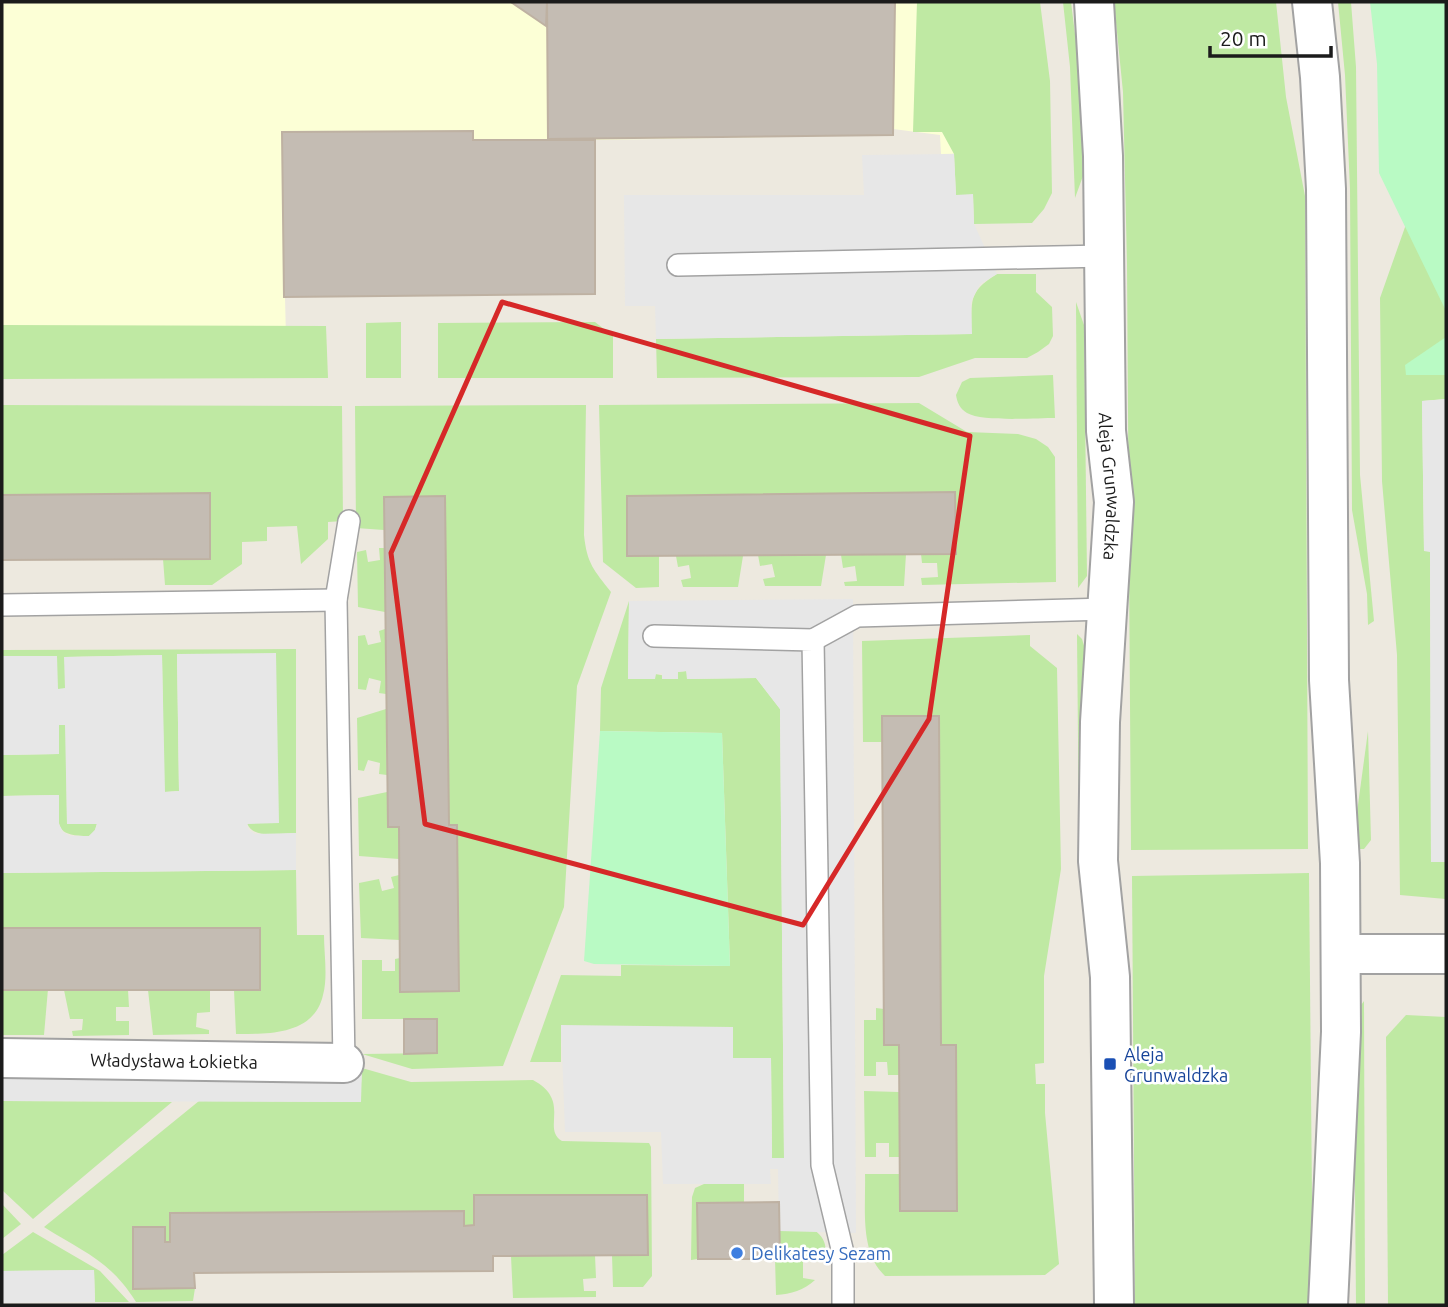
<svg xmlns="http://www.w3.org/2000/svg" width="1448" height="1307" font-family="Ubuntu,sans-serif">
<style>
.education{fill:#fcffd6}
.grass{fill:#bfe9a3}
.park{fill:#b9fac4}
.parking{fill:#e7e7e7}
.building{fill:#c4bcb3;stroke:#beb1a2;stroke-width:2}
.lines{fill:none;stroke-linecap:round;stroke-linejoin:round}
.service-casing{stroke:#a2a2a2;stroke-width:24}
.minor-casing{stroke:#a2a2a2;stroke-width:42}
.tertiary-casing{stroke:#a2a2a2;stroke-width:42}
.service{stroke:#fff;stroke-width:21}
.minor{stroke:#fff;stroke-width:38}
.tertiary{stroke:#fff;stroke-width:38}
.marked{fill:none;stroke:#d62828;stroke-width:5;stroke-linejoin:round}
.transit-dot{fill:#1a4fb4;stroke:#fff;stroke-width:2.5}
.shop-dot{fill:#3f7fe0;stroke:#fff;stroke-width:2.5}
.labels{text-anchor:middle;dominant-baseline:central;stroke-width:5;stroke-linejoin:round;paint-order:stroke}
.street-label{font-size:18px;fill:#1b1b1b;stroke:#fff}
.transit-label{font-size:18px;fill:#164399;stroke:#fff;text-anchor:start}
.shop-label{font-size:18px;fill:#366cbe;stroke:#fff;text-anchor:start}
</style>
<rect width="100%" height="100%" fill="#ede9df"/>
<path class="education" d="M 2,2 L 986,2 L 993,153 L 941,154 L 940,135 L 893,129 L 893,135 L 595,140 L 595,294 L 285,297 L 286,338 L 2,339 Z"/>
<g class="grass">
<path d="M 917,2 L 1040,2 L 1050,81 L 1052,193 L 1044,209 L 1032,223 L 974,224 L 973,195 L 956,195 L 954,154 L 942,132 L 913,132 Z"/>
<path d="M 1063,2 L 1071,2 L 1079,66 L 1083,176 L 1075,198 L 1070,67 Z"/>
<path d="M 1114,2 L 1276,2 L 1286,97 L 1305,196 L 1308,849 L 1131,850 L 1127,264 L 1123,92 Z"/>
<path d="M 1338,2 L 1351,2 L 1356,67 L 1360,475 L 1374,621 L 1368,625 L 1367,594 L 1352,510 L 1350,189 L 1345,75 Z"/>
<path d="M 1446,111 L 1446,399 L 1422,401 L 1424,551 L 1430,551 L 1431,861 L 1446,862 L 1446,899 L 1400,895 L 1397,655 L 1382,481 L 1380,298 Z"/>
<path d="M 997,274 L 1036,274 L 1036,292 L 1052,307 L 1053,336 L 1049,344 L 1038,352 L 1027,358 L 975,358 L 919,377 L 657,378 L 656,339 L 971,334 C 973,301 966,293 997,274 Z"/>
<path d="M 1076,302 L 1084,325 L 1087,576 L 1078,588 Z"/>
<path d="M 401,322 L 401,378 L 366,378 L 366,323 Z"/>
<path d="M 595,322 L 613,336 L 613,378 L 438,378 L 438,323 Z"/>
<path d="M 2,325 L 326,326 L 328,378 L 2,379 Z"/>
<path d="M 1053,375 L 1055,418 C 1035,418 982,422 967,413 C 960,409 957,402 956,395 L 962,382 L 970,378 Z"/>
<path d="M 919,403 L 967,432 L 1018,434 L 1036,439 L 1048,447 L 1055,457 L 1056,582 L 922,585 L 921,578 L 938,577 L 937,563 L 922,563 L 921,554 L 956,553 L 955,492 L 627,496 L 627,556 L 659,556 L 659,587 L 636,588 L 603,562 L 599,405 Z"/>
<path d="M 2,405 L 342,406 L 343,521 L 328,522 L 328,539 L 301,564 L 297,526 L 267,527 L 267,541 L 242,542 L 242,564 L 212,585 L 165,585 L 163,559 L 210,558 L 210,494 L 2,495 Z"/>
<path d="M 586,405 L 584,535 C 587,564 594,570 611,592 L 577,686 L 564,907 L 503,1066 L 412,1069 L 362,1054 L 437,1053 L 437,1019 L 362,1019 L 362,960 L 382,960 L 382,971 L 395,971 L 395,959 L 400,958 L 401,992 L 459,991 L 457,826 L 449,825 L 445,496 L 384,497 L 384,530 L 356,528 L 355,406 Z"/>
<path d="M 379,548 L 385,548 L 385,612 L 358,607 L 357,552 L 366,550 L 368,562 L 380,560 Z"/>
<path d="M 906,554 L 904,586 L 845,586 L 844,582 L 857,581 L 855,566 L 843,568 L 841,555 Z"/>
<path d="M 758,555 L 826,555 L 821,586 L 765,586 L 763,579 L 775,577 L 772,564 L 760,566 Z"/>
<path d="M 676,556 L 743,556 L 738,587 L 683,587 L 681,580 L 691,578 L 689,565 L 678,567 Z"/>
<path d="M 629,601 L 628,679 L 655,679 L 655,674 L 678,678 L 678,672 L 687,671 L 687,679 L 756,678 L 780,709 L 784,1158 L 772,1159 L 771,1058 L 733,1058 L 561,1025 L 561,1062 L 530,1062 L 561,975 L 621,976 L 621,965 L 730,966 L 722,733 L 600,731 L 601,688 Z"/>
<path d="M 385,629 L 386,694 L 379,693 L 381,681 L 369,678 L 366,690 L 358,689 L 358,636 L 365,635 L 368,645 L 381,642 L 379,631 Z"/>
<path d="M 1077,634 L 1082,639 L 1085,649 L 1087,848 L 1079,845 Z"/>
<path d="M 1030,635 L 1030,646 L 1057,668 L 1061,869 L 1044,976 L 1044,1063 L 1035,1064 L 1036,1084 L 1045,1084 L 1045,1113 L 1059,1264 L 1045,1275 L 885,1276 C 859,1251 866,1208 865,1174 L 899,1174 L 900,1211 L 956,1210 L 956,1045 L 941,1045 L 939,717 L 882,716 L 882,742 L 863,742 L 862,641 Z"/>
<path d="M 296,649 L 296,833 C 281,833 253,840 247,823 L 278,823 L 177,654 L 179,791 L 164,792 L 162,655 L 65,657 L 65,689 L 57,689 L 57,656 L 2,656 L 2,650 Z"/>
<path d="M 386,709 L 387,775 L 379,774 L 380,763 L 368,760 L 364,771 L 358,770 L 357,718 Z"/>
<path d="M 59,725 L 66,725 L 67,824 L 97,823 L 95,830 L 89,836 C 53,836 59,826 58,795 L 2,796 L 2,755 L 59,754 Z"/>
<path d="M 1368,731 L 1371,840 L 1364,849 L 1352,849 Z"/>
<path d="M 387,792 L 388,827 L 399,827 L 399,859 L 359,856 L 358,798 Z"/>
<path d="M 296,870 L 297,935 L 324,935 C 324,954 328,977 323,995 C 314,1035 269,1034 236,1034 L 234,990 L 260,990 L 260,928 L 2,928 L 2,873 Z"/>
<path d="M 1309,873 L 1313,1305 L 1135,1305 L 1132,876 Z"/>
<path d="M 399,875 L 400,940 L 361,938 L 359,883 L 379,879 L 382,891 L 394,888 L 391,877 Z"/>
<path d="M 48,989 L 44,1035 L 2,1035 L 2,990 Z"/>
<path d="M 64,990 L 128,990 L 129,1007 L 116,1007 L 116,1021 L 129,1021 L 129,1035 L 73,1036 L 72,1031 L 82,1030 L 83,1019 L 70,1019 Z"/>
<path d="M 148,990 L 210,990 L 210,1012 L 197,1013 L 196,1027 L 209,1030 L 209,1034 L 153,1035 Z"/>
<path d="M 1364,1001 L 1365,1305 L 1356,1305 L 1354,1071 L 1359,1008 Z"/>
<path d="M 876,1008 L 884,1009 L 884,1045 L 899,1045 L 899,1075 L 888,1075 L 887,1062 L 876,1062 L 876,1076 L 864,1076 L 864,1020 L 876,1020 Z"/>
<path d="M 1406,1015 L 1446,1017 L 1446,1305 L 1388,1305 L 1386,1037 Z"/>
<path d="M 362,1068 L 411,1082 L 533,1080 C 572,1101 541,1129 562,1141 L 649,1143 L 651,1147 L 652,1276 L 643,1287 L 613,1287 L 612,1255 L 648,1255 L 647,1195 L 474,1195 L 474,1225 L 464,1226 L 464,1211 L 171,1213 L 170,1242 L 165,1242 L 165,1227 L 133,1227 L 133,1288 L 195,1288 L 193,1301 L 136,1302 C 110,1260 83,1252 44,1227 L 199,1101 L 360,1102 Z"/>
<path d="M 864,1091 L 899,1092 L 899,1157 L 889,1157 L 889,1143 L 876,1143 L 876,1157 L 865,1157 Z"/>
<path d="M 2,1101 L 172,1102 L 33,1219 L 2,1190 Z"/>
<path d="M 704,1184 L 744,1184 L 744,1203 L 697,1203 L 698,1259 L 691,1260 L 692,1197 L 695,1188 Z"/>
<path d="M 2,1204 L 21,1224 L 2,1239 Z"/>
<path d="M 814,1230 C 826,1238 828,1249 823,1262 L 803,1261 L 803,1278 L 815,1280 C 804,1290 791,1294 776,1295 L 775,1258 L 779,1231 Z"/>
<path d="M 33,1232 L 100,1271 L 129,1302 L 95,1302 L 94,1270 L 2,1271 L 2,1255 Z"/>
<path d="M 595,1255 L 596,1278 L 583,1279 L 584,1291 L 596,1291 L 596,1297 L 513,1298 L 511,1256 Z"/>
</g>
<g class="park">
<path d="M 1370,2 L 1446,2 L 1446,311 L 1379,173 L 1377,64 Z"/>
<path d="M 1446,337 L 1446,375 L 1406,375 L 1405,365 Z"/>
<path d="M 600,731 L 722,733 L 730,966 L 594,964 L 584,961 Z"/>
</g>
<g class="parking">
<path d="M 954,154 L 956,195 L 973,194 L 974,224 L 997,274 L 980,284 L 971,302 L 972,334 L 656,339 L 655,306 L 625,306 L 624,195 L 864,195 L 862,155 Z"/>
<path d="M 1446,399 L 1446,862 L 1431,862 L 1430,552 L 1424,551 L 1422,401 Z"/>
<path d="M 853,599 L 856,1233 L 779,1231 L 778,1169 L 770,1169 L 771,1184 L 663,1184 L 661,1132 L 565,1132 L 561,1025 L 733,1027 L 733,1058 L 771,1058 L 772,1158 L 784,1158 L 780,709 L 756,678 L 687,679 L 686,671 L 678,672 L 678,679 L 662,679 L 662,673 L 656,674 L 655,679 L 628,679 L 629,601 Z"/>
<path d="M 276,653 L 279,823 L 247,824 L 249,830 L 255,834 L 296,833 L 296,870 L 2,873 L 2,796 L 59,795 L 59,824 L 63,832 L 70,836 L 89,836 L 95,830 L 97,824 L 67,824 L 65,725 L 59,725 L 59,754 L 2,755 L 2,656 L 57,656 L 58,689 L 65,688 L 64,657 L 162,655 L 165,792 L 179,791 L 177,654 Z"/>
<path d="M 362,1068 L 361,1102 L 2,1101 L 2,1072 Z"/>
<path d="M 94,1270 L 95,1302 L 2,1303 L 2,1271 Z"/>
</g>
<g class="building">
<path d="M 511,2 L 547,2 L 546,26 Z"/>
<path d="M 547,2 L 895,2 L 893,135 L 548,139 Z"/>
<path d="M 473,131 L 473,140 L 595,140 L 595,294 L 284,297 L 282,132 Z"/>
<path d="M 955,492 L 956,554 L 627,556 L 627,496 Z"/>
<path d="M 210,493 L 210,559 L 2,560 L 2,495 Z"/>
<path d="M 445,496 L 449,825 L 457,825 L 459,991 L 400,992 L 399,827 L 388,827 L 384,497 Z"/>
<path d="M 882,716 L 939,716 L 941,1045 L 956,1045 L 957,1211 L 900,1211 L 899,1045 L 884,1045 Z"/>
<rect x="2" y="928" width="258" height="62"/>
<path d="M 404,1019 L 437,1019 L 437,1053 L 404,1054 Z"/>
<path d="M 474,1195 L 647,1195 L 648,1255 L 493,1256 L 493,1271 L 194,1273 L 195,1288 L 133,1289 L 133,1227 L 165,1227 L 165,1242 L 170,1242 L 170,1213 L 464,1211 L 464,1226 L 474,1225 Z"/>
<path d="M 779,1202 L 780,1259 L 698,1259 L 697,1203 Z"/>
</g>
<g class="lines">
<defs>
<g id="service">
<path d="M 678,265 L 1105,256"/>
<path d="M 2,605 L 336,600"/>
<path d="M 654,636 L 813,640 L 822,1165 L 843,1253 L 843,1305"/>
<path d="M 813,640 L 857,616 L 1107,609"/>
<path d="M 344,1063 L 336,600 L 349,521"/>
</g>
<g id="minor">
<path d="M 1341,954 L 1446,954"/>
<path id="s1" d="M 2,1058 L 344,1063"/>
</g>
<g id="tertiary">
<path id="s2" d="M 1094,2 L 1103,156 L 1106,431 L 1114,502 L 1100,722 L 1098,861 L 1110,977 L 1114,1305"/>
<path d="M 1312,2 L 1320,77 L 1326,189 L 1329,680 L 1340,863 L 1341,1032 L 1328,1305"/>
</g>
</defs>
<use href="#service" class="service-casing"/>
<use href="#minor" class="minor-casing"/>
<use href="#tertiary" class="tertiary-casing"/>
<use href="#service" class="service"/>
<use href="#minor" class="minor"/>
<use href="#tertiary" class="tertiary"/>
</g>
<path class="marked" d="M 502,302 L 970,436 L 929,719 L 803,925 L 425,824 L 391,553 Z"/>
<rect class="transit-dot" x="1103" y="1057" width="14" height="14" rx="3.5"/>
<circle class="shop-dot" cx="737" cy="1253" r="7"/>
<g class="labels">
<g class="street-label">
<text stroke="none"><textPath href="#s2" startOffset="485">Aleja Grunwaldzka</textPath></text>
<text stroke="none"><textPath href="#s1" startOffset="172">Władysława Łokietka</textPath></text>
</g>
<g class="transit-label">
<text x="1124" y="1054">Aleja<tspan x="1124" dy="21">Grunwaldzka</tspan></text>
</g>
<g class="shop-label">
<text x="751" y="1253">Delikatesy Sezam</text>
</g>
</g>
<rect width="1448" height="1307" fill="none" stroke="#1b1b1b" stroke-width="7"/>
<path d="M1210 46v10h121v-10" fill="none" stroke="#1b1b1b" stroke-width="3.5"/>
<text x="1220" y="46" font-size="21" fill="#1b1b1b" stroke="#ffffff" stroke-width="5" paint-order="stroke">20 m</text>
</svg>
